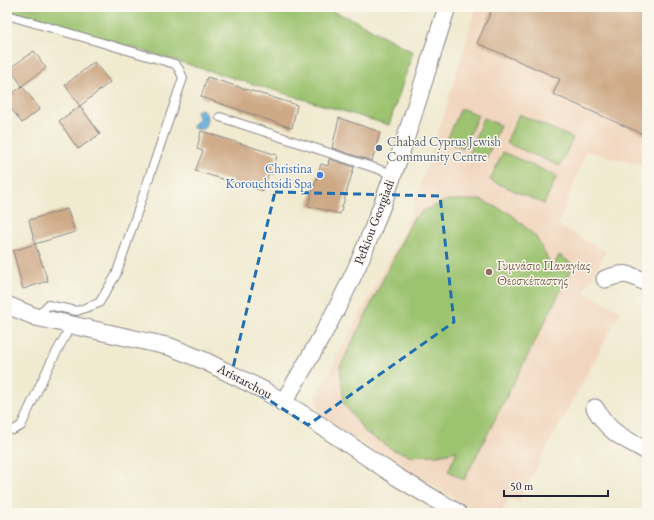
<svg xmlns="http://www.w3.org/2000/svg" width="654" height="520" font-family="'EB Garamond',serif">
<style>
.built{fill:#f1d5bd}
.green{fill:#9cc36f;stroke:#5f7255}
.water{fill:#66acdc;stroke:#44678c}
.building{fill:#cea986}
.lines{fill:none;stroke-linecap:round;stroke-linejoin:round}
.service-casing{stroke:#898686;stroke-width:10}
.minor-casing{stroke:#898686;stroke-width:19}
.service{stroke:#fff;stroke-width:8}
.minor{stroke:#fff;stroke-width:17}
.marked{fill:none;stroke:#1f6fb2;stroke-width:3;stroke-dasharray:8 5;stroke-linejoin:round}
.service-dot{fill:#5c6f8a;stroke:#fbf7ec;stroke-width:1.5}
.shop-dot{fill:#3f7fe0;stroke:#fbf7ec;stroke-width:1.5}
.education-dot{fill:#8d6e63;stroke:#fbf7ec;stroke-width:1.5}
.labels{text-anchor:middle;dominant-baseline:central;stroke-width:3;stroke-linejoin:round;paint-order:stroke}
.service-label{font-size:13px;fill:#4e5e75;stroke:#fbf7ec;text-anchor:start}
.shop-label{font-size:13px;fill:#366cbe;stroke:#fbf7ec;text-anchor:end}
.street-label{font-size:13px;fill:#22223b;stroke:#fbf7ec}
.education-label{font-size:13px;fill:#785e54;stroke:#fbf7ec;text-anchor:start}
</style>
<rect width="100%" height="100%" fill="#fbf7ec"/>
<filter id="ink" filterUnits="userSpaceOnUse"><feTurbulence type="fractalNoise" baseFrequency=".025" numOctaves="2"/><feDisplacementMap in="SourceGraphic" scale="8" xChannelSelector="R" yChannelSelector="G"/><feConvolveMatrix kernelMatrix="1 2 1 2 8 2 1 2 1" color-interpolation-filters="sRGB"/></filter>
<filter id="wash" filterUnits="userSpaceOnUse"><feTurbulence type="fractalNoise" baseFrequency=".012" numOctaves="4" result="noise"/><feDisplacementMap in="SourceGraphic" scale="16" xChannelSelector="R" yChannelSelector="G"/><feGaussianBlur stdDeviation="0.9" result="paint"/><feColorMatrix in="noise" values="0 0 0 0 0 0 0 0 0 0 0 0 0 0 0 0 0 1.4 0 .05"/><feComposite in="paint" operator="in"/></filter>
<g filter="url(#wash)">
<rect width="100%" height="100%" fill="#f0ead0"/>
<path class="built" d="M 476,7 L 647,7 L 647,166 L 586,151 L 558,225 L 606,252 L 584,292 L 621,311 L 518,502 L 509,498 L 501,513 L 479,513 L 327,423 L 320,413 L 316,397 L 405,230 L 443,118 Z"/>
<g class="green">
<path d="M 7,7 L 323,7 L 356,21 L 413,52 L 389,125 L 7,10 Z"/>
<path d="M 461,108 L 478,115 L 463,149 L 446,142 Z"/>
<path d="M 519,114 L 573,138 L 560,166 L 506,143 Z"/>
<path d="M 483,118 L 500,125 L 486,160 L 469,153 Z"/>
<path d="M 503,152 L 557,176 L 544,204 L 490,180 Z"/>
<path d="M 448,200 L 481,200 L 511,214 L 536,237 L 550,263 L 550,273 L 559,255 L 574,265 L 464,480 L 448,471 L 457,451 L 438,455 L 412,456 L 393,450 L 365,432 L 344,404 L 340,367 L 413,219 L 423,211 Z"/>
</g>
<path class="water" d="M 202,109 C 209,115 207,121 204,129 L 197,129 L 192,127 C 197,120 200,121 196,111 Z"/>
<g id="blocks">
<g class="building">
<path d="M 493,7 L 647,7 L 647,136 L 553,94 L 560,79 L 477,43 Z"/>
<path d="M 34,51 L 46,68 L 22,86 L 10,68 Z"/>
<path d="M 94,62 L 110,82 L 80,106 L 65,85 Z"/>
<path d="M 207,77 L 297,105 L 292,128 L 201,97 Z"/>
<path d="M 22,86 L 40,109 L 22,123 L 7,103 L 7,98 Z"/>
<path d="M 80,106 L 100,134 L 78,149 L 59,121 Z"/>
<path d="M 339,118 L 380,132 L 372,161 L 332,148 Z"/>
<path d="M 201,131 L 277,155 L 273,174 L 268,174 L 264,191 L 195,171 L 203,151 L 197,149 Z"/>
<path d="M 329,159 L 354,167 L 340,214 L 308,206 L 321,164 L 328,166 Z"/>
<path d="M 67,209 L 75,232 L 35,244 L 29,220 Z"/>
<path d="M 35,244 L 48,281 L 23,289 L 13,251 Z"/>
</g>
</g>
</g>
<g filter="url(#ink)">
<use href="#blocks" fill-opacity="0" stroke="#898686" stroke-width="1"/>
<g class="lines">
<defs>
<g id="service">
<path d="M 7,15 L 175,64 L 179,69 L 183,78 L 116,275 L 99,303 L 77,311 L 48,305 L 36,317"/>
<path d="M 220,117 L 393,174"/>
<path d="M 13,430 L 21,426 L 48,368 L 71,325"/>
</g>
<g id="minor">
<path d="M 605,279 C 625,272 628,273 647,283"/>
<path d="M 7,305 L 36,317 L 171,347 L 205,361 L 265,391 L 320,425 L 397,477 L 458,513"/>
<path d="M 283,403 C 313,352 343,302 365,248 C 398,170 421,88 447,7"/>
<path d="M 595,408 C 610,434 622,437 647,451"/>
</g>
</defs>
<use href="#service" class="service-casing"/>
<use href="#minor" class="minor-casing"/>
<use href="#service" class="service"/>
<use href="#minor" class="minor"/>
</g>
</g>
<path class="marked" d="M 275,192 L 440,196 L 454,322 L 308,425 L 231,376 Z"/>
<circle class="service-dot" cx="379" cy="148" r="4"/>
<circle class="shop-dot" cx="320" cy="175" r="4"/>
<circle class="education-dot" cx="489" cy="272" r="4"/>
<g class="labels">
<g class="service-label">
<text x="387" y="141">Chabad Cyprus Jewish<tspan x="387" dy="15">Community Centre</tspan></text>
</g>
<g class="shop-label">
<text x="312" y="168">Christina<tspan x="312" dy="15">Korouchtsidi Spa</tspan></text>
</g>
<g class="street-label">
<text transform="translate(374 222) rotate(-69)">Pefkiou Georgiadi</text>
<text transform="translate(245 381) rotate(28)">Aristarchou</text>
</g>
<g class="education-label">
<text x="497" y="265">Γυμνάσιο Παναγίας<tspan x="497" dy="15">Θεοσκέπαστης</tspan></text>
</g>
</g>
<rect width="654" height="520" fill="none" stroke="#fbf7ec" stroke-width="24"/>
<path d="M504 490v6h104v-6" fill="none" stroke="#22223b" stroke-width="2"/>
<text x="510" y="490" font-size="12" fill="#22223b" stroke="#fbf7ec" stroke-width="3" paint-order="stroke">50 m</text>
</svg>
